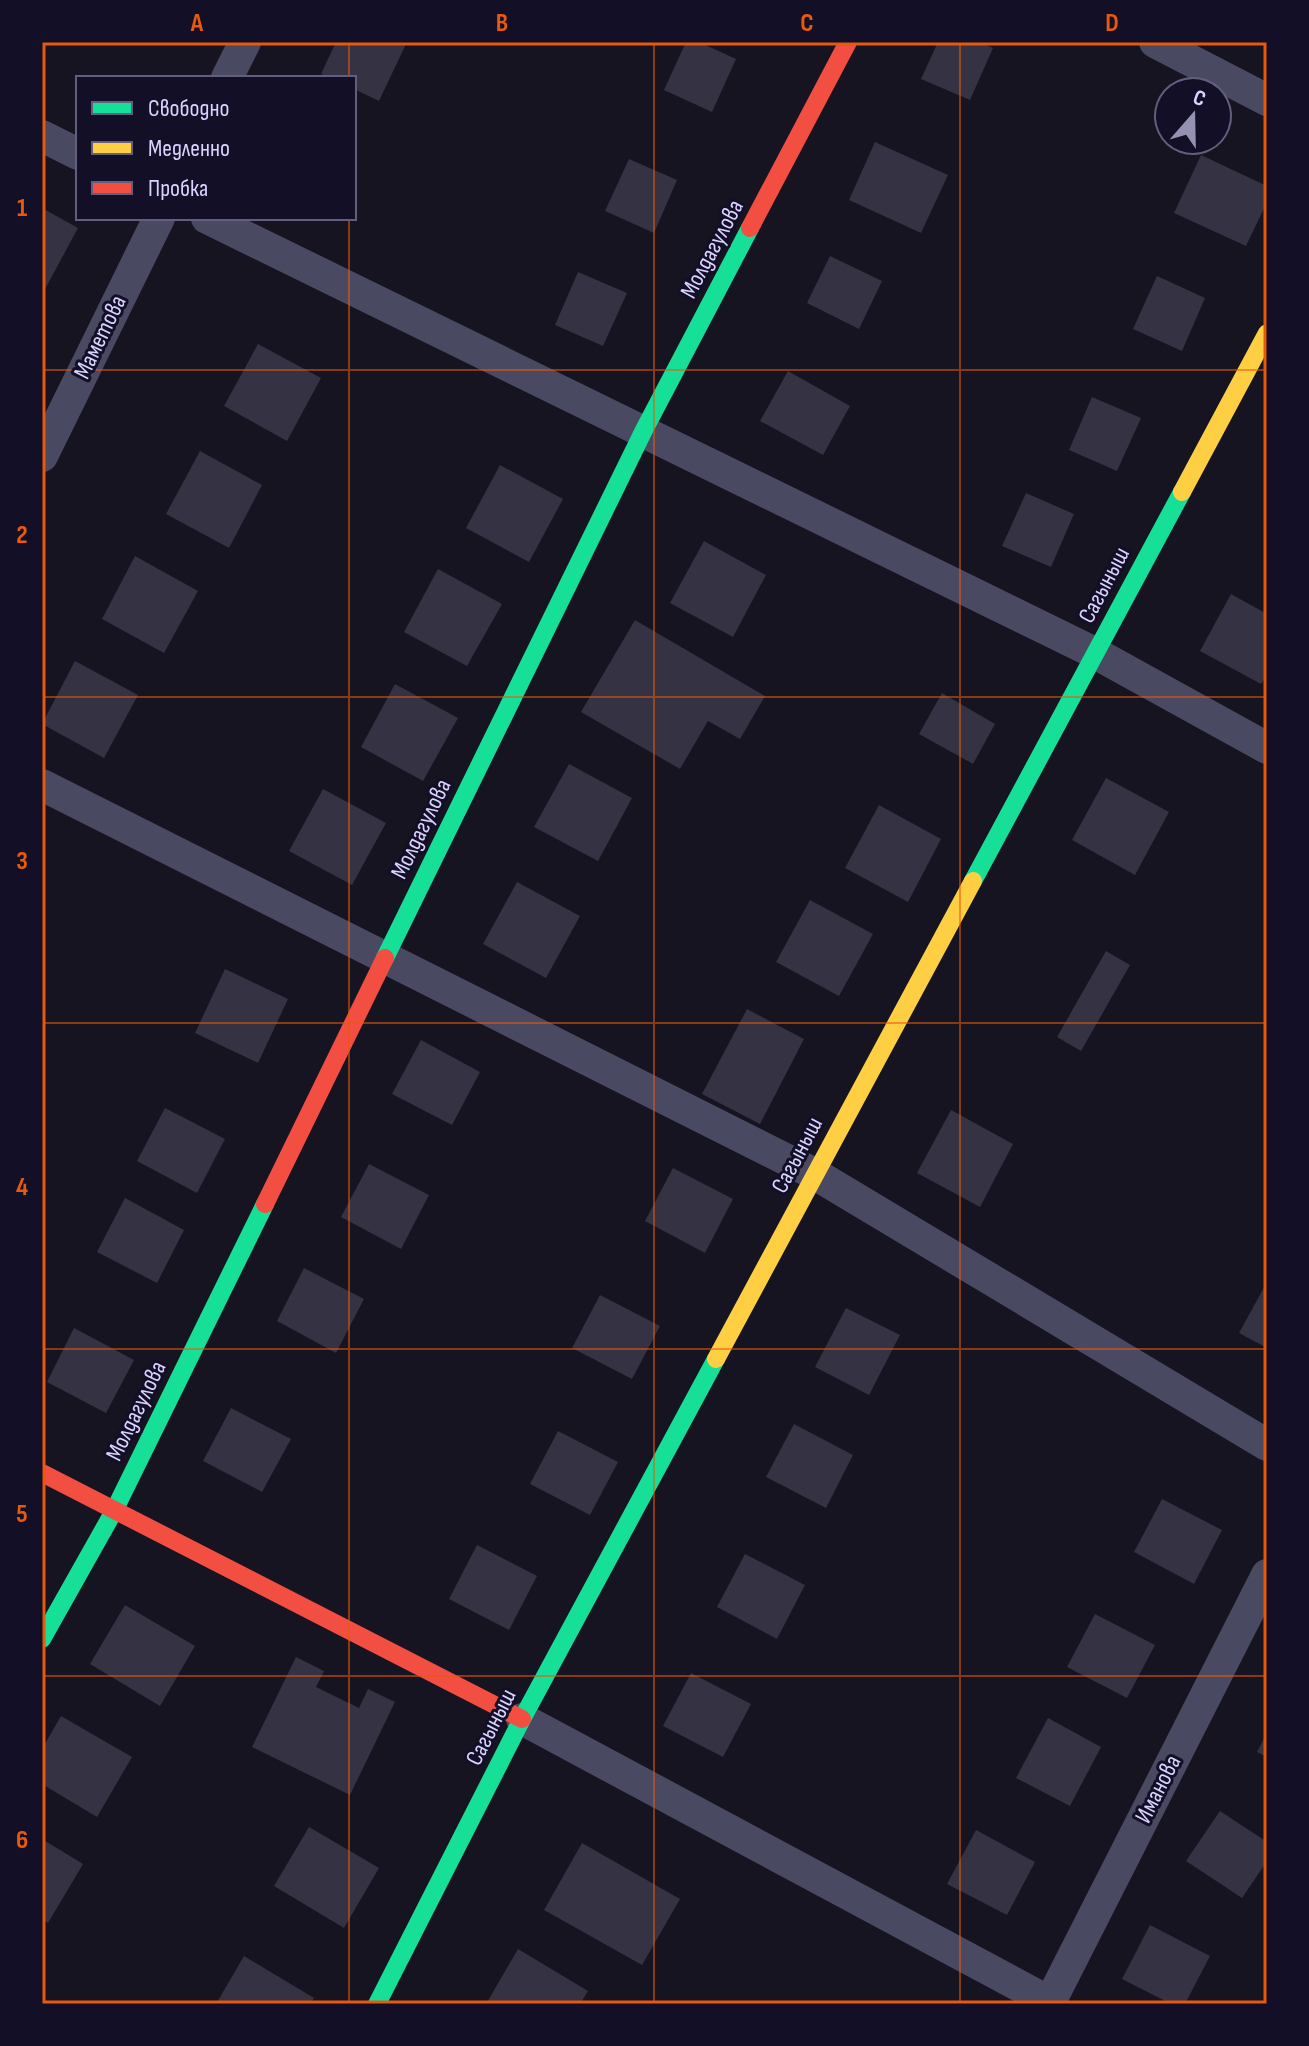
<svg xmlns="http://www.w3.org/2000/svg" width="1309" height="2046" font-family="'Sofia Sans Condensed',sans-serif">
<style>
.building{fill:#343243}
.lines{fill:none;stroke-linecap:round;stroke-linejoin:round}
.street{stroke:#4a4962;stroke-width:32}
.fast{stroke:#16e098;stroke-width:18}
.slow{stroke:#ffcf43;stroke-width:18}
.jam{stroke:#f24e42;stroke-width:18}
.grid{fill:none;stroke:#e8590c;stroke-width:2;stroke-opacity:0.55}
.labels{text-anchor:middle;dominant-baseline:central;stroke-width:6;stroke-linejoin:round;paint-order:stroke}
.street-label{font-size:24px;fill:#d9d4ff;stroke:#130f26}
.neatline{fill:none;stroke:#e8590c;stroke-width:3}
.grid-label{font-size:26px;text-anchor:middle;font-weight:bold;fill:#e8590c}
</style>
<rect width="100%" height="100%" fill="#161421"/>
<g class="building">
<path d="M 336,42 L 407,42 L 379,101 L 354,89 L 354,78 L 330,78 L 321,74 Z"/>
<path d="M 686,42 L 699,42 L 736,59 L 712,112 L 664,90 Z"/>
<path d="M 938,42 L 981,42 L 993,48 L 970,100 L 921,79 Z"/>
<path d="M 875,142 L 948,175 L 921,233 L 849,200 Z"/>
<path d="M 1201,155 L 1267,186 L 1267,202 L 1246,246 L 1174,213 Z"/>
<path d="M 629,159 L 677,180 L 654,233 L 605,211 Z"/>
<path d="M 42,208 L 78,228 L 44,291 L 42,289 Z"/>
<path d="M 830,256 L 882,281 L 859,329 L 807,303 Z"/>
<path d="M 578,272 L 627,293 L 603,346 L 555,325 Z"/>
<path d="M 1157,276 L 1205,298 L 1182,351 L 1133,329 Z"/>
<path d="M 258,344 L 321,378 L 287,441 L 224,406 Z"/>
<path d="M 788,371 L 850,406 L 823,455 L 760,421 Z"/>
<path d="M 1092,397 L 1141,418 L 1117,471 L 1069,450 Z"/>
<path d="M 200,451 L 262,485 L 229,548 L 166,514 Z"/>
<path d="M 500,465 L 563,499 L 529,562 L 466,528 Z"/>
<path d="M 1026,493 L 1074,514 L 1051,567 L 1002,546 Z"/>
<path d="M 704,541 L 766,575 L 733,637 L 670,603 Z"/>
<path d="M 135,556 L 198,591 L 164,653 L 102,619 Z"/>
<path d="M 438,569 L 502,604 L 467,666 L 404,632 Z"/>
<path d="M 1231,594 L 1267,614 L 1267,674 L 1261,684 L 1200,651 Z"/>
<path d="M 635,620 L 765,696 L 740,739 L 708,721 L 680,769 L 581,712 Z"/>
<path d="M 75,661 L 138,695 L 104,758 L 42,724 Z"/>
<path d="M 395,684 L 458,718 L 423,781 L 361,747 Z"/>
<path d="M 942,693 L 995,724 L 973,764 L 919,734 Z"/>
<path d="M 569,764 L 632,798 L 598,861 L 534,827 Z"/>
<path d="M 1106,778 L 1169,812 L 1135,875 L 1072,840 Z"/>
<path d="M 323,789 L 386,823 L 352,885 L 289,851 Z"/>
<path d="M 879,805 L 941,839 L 908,902 L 845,868 Z"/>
<path d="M 517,882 L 580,916 L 546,978 L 483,944 Z"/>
<path d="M 810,900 L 873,934 L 839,996 L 776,962 Z"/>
<path d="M 1106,951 L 1130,965 L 1081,1051 L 1057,1037 Z"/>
<path d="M 225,969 L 288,999 L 258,1063 L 195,1033 Z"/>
<path d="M 747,1009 L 804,1039 L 760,1124 L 702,1094 Z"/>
<path d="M 421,1040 L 480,1072 L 452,1125 L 392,1094 Z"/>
<path d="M 165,1108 L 225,1139 L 197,1193 L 137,1161 Z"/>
<path d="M 951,1110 L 1013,1144 L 980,1207 L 917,1173 Z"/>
<path d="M 369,1164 L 429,1195 L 401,1249 L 341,1217 Z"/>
<path d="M 673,1168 L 733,1199 L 705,1253 L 645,1221 Z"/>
<path d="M 125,1198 L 184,1230 L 157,1283 L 97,1252 Z"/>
<path d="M 304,1268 L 364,1299 L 336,1353 L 277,1321 Z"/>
<path d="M 1267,1282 L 1267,1348 L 1239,1333 Z"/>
<path d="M 600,1295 L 660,1326 L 632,1379 L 572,1348 Z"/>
<path d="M 846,1308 L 900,1335 L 869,1395 L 815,1367 Z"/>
<path d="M 74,1328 L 134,1360 L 106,1413 L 47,1382 Z"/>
<path d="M 231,1408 L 291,1439 L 262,1492 L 203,1461 Z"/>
<path d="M 794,1424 L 853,1455 L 826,1508 L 766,1477 Z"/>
<path d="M 558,1431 L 618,1462 L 590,1515 L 530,1484 Z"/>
<path d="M 1162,1499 L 1222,1530 L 1194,1584 L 1134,1552 Z"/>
<path d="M 477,1545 L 537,1576 L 509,1630 L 449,1599 Z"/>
<path d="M 745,1554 L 805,1585 L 777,1639 L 717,1607 Z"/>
<path d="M 125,1605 L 195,1646 L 160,1706 L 90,1664 Z"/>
<path d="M 1095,1614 L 1155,1645 L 1127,1698 L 1067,1667 Z"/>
<path d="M 296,1657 L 324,1671 L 316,1687 L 359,1708 L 368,1689 L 395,1702 L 350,1795 L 252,1747 Z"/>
<path d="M 691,1673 L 751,1704 L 723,1757 L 663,1726 Z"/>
<path d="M 61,1716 L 132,1757 L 97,1817 L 42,1784 L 42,1749 Z"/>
<path d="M 1048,1718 L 1101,1747 L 1070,1806 L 1016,1778 Z"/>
<path d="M 1267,1733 L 1267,1757 L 1257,1752 Z"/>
<path d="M 1220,1811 L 1267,1842 L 1267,1861 L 1242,1898 L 1186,1861 Z"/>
<path d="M 309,1827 L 379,1868 L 344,1928 L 274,1886 Z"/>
<path d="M 976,1830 L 1035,1862 L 1007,1915 L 947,1884 Z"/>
<path d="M 42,1839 L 83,1864 L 48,1923 L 42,1919 Z"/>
<path d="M 582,1843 L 680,1899 L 642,1965 L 544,1910 Z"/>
<path d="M 1150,1925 L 1210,1956 L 1185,2004 L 1171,2004 L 1122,1979 Z"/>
<path d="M 518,1949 L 588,1991 L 580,2004 L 486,2004 Z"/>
<path d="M 244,1956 L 314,1998 L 310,2004 L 216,2004 Z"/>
</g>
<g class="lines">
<g class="street">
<path d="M 1155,42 L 1267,100"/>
<path d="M 227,78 L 245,42"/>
<path d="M 42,136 L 78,154"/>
<path d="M 207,218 L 1095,653 L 1267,748"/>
<path d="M 42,456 L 159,218"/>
<path d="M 42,785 L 815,1174 L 1267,1445"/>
<path d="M 522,1719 L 1053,2004"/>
<path d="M 1049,2004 L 1267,1575"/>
</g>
<g class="fast">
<path d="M 973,881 L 1182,492"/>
<path d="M 385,958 L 644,430 L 750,228"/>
<path d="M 42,1639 L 114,1511 L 265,1204"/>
<path d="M 377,2004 L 522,1719 L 716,1359"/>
</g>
<g class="slow">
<path d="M 1182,492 L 1267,333"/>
<path d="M 716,1359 L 973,881"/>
</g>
<g class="jam">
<path d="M 750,228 L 848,42"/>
<path d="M 265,1204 L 385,958"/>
<path d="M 42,1473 L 522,1719"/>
</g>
</g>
<path class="grid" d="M 349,42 L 349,78M 654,42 L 654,2004M 960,42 L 960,2004M 349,218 L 349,2004M 42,370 L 1267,370M 42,697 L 1267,697M 42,1023 L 1267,1023M 42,1349 L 1267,1349M 42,1676 L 1267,1676"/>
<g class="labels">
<g class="street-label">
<text transform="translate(712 249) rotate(-62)">Молдагулова</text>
<text transform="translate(100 337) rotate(-64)">Маметова</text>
<text transform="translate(1104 585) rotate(-62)">Сагыныш</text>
<text transform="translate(421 829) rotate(-64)">Молдагулова</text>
<text transform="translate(797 1155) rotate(-62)">Сагыныш</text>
<text transform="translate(136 1411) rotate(-64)">Молдагулова</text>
<text transform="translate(491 1727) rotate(-63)">Сагыныш</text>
<text transform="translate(1158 1789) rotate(-63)">Иманова</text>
</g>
</g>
<rect width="1309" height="2046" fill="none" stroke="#130f26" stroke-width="88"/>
<rect x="76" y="76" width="280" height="144" fill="#130f26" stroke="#625e7d" stroke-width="2"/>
<rect x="92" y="102" width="40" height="12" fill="#16e098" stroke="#625e7d" stroke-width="2"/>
<text x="148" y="116" font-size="24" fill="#d9d4ff">Свободно</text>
<rect x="92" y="142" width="40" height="12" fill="#ffcf43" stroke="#625e7d" stroke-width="2"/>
<text x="148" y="156" font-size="24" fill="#d9d4ff">Медленно</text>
<rect x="92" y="182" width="40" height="12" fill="#f24e42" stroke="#625e7d" stroke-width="2"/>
<text x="148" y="196" font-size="24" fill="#d9d4ff">Пробка</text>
<g transform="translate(1193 116) rotate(20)"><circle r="38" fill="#130f26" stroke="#625e7d" stroke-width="2"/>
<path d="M0-6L14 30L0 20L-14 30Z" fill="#9591b1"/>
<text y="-12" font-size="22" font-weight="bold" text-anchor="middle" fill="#d9d4ff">С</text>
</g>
<rect x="44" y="44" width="1221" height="1958" class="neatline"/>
<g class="grid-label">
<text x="197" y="31">A</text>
<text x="502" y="31">B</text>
<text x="807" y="31">C</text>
<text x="1112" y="31">D</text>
<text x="22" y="216">1</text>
<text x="22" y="543">2</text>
<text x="22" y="869">3</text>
<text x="22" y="1195">4</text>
<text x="22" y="1522">5</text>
<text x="22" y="1848">6</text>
</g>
</svg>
